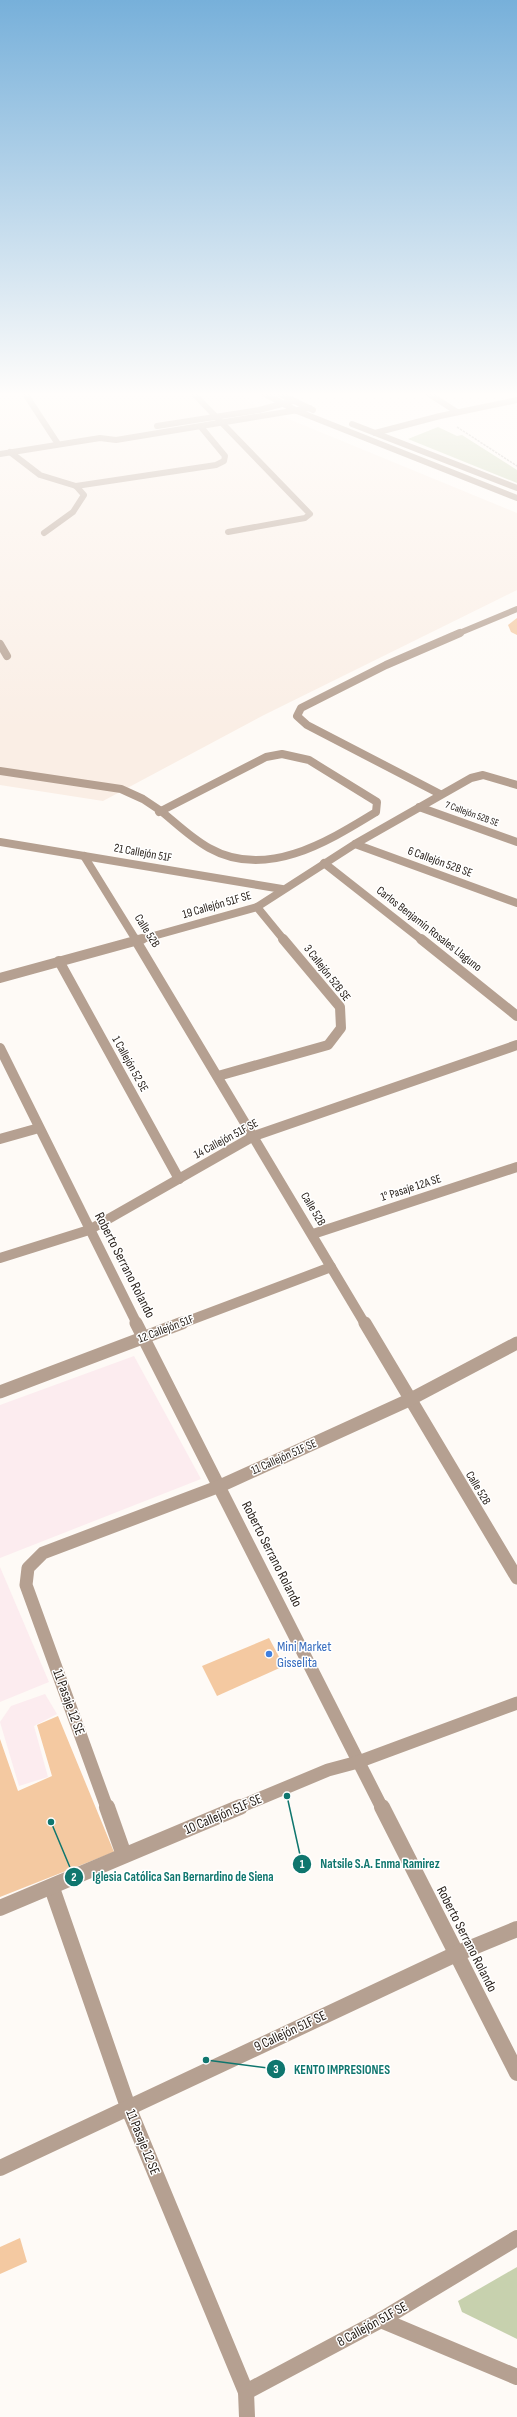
<svg xmlns="http://www.w3.org/2000/svg" width="517" height="2417" font-family="'Sofia Sans Condensed',sans-serif">
<style>
.built{fill:#faeee5}
.education{fill:#fcecef}
.green{fill:#c7d1ae}
.building{fill:#f4c9a1}
.lines{fill:none;stroke-linecap:round;stroke-linejoin:round}
.path{stroke:#bcb6b2;stroke-width:1.5;stroke-dasharray:2.5 1;stroke-linecap:butt}
.service-far1{stroke:#b5a091;stroke-width:6}
.service{stroke:#b5a091;stroke-width:8}
.minor-far4{stroke:#b5a091;stroke-width:6}
.minor-far3{stroke:#b5a091;stroke-width:8}
.minor-far2{stroke:#b5a091;stroke-width:10}
.minor-far1{stroke:#b5a091;stroke-width:13}
.minor{stroke:#b5a091;stroke-width:16}
.tertiary{stroke:#b5a091;stroke-width:6}
.shop-dot{fill:#3f7fe0;stroke:#fff;stroke-width:1.5}
.labels{text-anchor:middle;dominant-baseline:central;stroke-width:3;stroke-linejoin:round;paint-order:stroke}
.far-street-label{font-size:10px;fill:#231b15;stroke:#fff}
.street-label{font-size:12px;fill:#231b15;stroke:#fff}
.near-street-label{font-size:14px;fill:#231b15;stroke:#fff}
.near-shop-label{font-size:14px;fill:#366cbe;stroke:#fff;text-anchor:start}
.leader{fill:none;stroke:#0f766e;stroke-width:1.5}
.callout-dot{fill:#0f766e;stroke:#fff;stroke-width:1.5}
.mark-label{font-size:12px;text-anchor:middle;font-weight:bold;fill:#fff}
.callout-label{font-size:13px;text-anchor:middle;font-weight:bold;fill:#0f766e;stroke:#fff;stroke-width:3;stroke-linejoin:round;paint-order:stroke}
</style>
<rect width="100%" height="100%" fill="#fefaf6"/>
<path class="built" d="M 0,392 L 239,392 L 250,403 L 517,513 L 517,590 L 264,715 L 103,801 L 0,785 Z"/>
<g class="education">
<path d="M 134,1356 L 201,1479 L 0,1558 L 0,1405 Z"/>
<path d="M 0,1567 L 49,1682 L 0,1702 Z"/>
<path d="M 45,1694 L 57,1714 L 34,1726 L 48,1777 L 19,1786 L 0,1722 L 11,1706 Z"/>
</g>
<g class="green">
<path d="M 438,427 L 457,436 L 462,435 L 517,470 L 517,483 L 408,439 Z"/>
<path d="M 517,2267 L 517,2339 L 462,2312 L 458,2301 Z"/>
</g>
<g class="building">
<path d="M 517,618 L 517,635 L 511,632 L 508,625 Z"/>
<path d="M 269,1638 L 284,1666 L 217,1696 L 202,1666 Z"/>
<path d="M 58,1716 L 114,1852 L 0,1897 L 0,1739 L 18,1791 L 52,1776 L 37,1725 Z"/>
<path d="M 20,2238 L 27,2262 L 0,2274 L 0,2247 Z"/>
</g>
<g class="lines">
<path class="path" d="M 457,427 L 517,466"/>
<g class="service-far1">
<path d="M 24,392 L 58,444"/>
<path d="M 192,392 L 310,514 L 305,518 L 228,532"/>
<path d="M 157,426 L 259,410 L 293,401"/>
<path d="M 10,452 L 40,475 L 76,486 L 84,495 L 73,512 L 44,533"/>
<path d="M 0,454 L 100,438 L 116,440 L 310,408"/>
<path d="M 76,486 L 216,465 L 224,461 L 225,456 L 201,427"/>
<path d="M 457,634 L 517,609"/>
</g>
<g class="service">
<path d="M 0,644 L 7,656"/>
<path d="M 282,754 L 309,760 L 377,802 L 376,812 C 327,842 266,880 209,848 C 191,838 177,824 161,811 L 266,757 Z"/>
<path d="M 0,771 L 121,789 L 143,799 L 161,811"/>
<path d="M 440,794 L 307,725 L 297,716 L 301,708 L 386,665 L 460,633"/>
<path d="M 159,812 L 161,811"/>
</g>
<g class="minor-far4">
<path d="M 426,392 L 457,412"/>
<path d="M 375,433 L 440,416 L 517,400"/>
</g>
<g class="minor-far3">
<path d="M 419,807 L 517,842"/>
<path d="M 0,842 L 282,889"/>
<path d="M 355,844 L 517,903"/>
<path d="M 84,856 L 136,940"/>
<path d="M 324,863 L 422,940"/>
<path d="M 257,907 L 284,940"/>
<path d="M 139,940 L 257,907 L 355,844 L 471,778 L 483,775 L 517,785"/>
</g>
<g class="minor-far2">
<path d="M 135,939 L 365,1324"/>
<path d="M 421,939 L 517,1016"/>
<path d="M 59,961 L 179,1179"/>
<path d="M 0,978 L 142,939"/>
<path d="M 0,1048 L 137,1324"/>
<path d="M 218,1076 L 328,1045 L 341,1028 L 340,1007 L 283,939"/>
<path d="M 0,1139 L 39,1128"/>
<path d="M 313,1234 L 517,1167"/>
<path d="M 0,1258 L 89,1230 L 254,1136 L 517,1045"/>
<path d="M 180,1324 L 331,1267"/>
</g>
<g class="minor-far1">
<path d="M 136,1323 L 382,1808"/>
<path d="M 365,1323 L 517,1578"/>
<path d="M 0,1392 L 182,1323"/>
<path d="M 107,1808 L 26,1585 L 28,1568 L 43,1553 L 220,1486 L 409,1400 L 517,1343"/>
<path d="M 237,1808 L 328,1770 L 358,1762 L 517,1703"/>
</g>
<g class="minor">
<path d="M 107,1807 L 124,1855"/>
<path d="M 382,1807 L 517,2073"/>
<path d="M 52,1888 L 128,2107 L 246,2392"/>
<path d="M 0,1908 L 240,1807"/>
<path d="M 0,2168 L 456,1954 L 517,1929"/>
<path d="M 381,2320 L 517,2377"/>
<path d="M 247,2417 L 246,2392 L 381,2320 L 517,2238"/>
</g>
<g class="tertiary">
<path d="M 261,392 L 297,411 L 517,498"/>
<path d="M 276,392 L 313,410"/>
<path d="M 352,424 L 517,488"/>
</g>
</g>
<linearGradient id="sky" x2="0" y2="1"><stop stop-color="#77b0da"/><stop offset="0.54" stop-color="#fffdfb"/><stop offset="1" stop-color="#fffdfb" stop-opacity="0"/></linearGradient>
<rect width="517" height="730" fill="url(#sky)"/>
<circle class="shop-dot" cx="269" cy="1654" r="4"/>
<g class="labels">
<g class="far-street-label">
<text transform="translate(472 814) rotate(20)">7 Callejón 52B SE</text>
</g>
<g class="street-label">
<text transform="translate(143 853) rotate(10)">21 Callejón 51F</text>
<text transform="translate(440 862) rotate(20)">6 Callejón 52B SE</text>
<text transform="translate(217 905) rotate(-16)">19 Callejón 51F SE</text>
<text transform="translate(429 929) rotate(38)">Carlos Benjamín Rosales Llaguno</text>
<text transform="translate(147 931) rotate(58)">Calle 52B</text>
<text transform="translate(327 973) rotate(52)">3 Callejón 52B SE</text>
<text transform="translate(130 1064) rotate(61)">1 Callejón 52 SE</text>
<text transform="translate(226 1139) rotate(-28)">14 Callejón 51F SE</text>
<text transform="translate(411 1188) rotate(-18)">1° Pasaje 12A SE</text>
<text transform="translate(313 1209) rotate(59)">Calle 52B</text>
<text transform="translate(166 1329) rotate(-21)">12 Callejón 51F</text>
<text transform="translate(284 1457) rotate(-24)">11 Callejón 51F SE</text>
<text transform="translate(478 1488) rotate(59)">Calle 52B</text>
</g>
<g class="near-street-label">
<text transform="translate(125 1265) rotate(63)">Roberto Serrano Rolando</text>
<text transform="translate(272 1554) rotate(63)">Roberto Serrano Rolando</text>
<text transform="translate(69 1702) rotate(70)">11 Pasaje 12 SE</text>
<text transform="translate(223 1814) rotate(-23)">10 Callejón 51F SE</text>
<text transform="translate(467 1939) rotate(63)">Roberto Serrano Rolando</text>
<text transform="translate(290 2031) rotate(-25)">9 Callejón 51F SE</text>
<text transform="translate(143 2142) rotate(68)">11 Pasaje 12 SE</text>
<text transform="translate(372 2324) rotate(-29)">8 Callejón 51F SE</text>
</g>
<g class="near-shop-label">
<text x="277" y="1646">Mini Market<tspan x="277" dy="16">Gisselita</tspan></text>
</g>
</g>
<path class="leader" d="M287 1796L302 1864M51 1822L74 1877M206 2060L276 2069"/>
<g class="callout-dot">
<circle cx="287" cy="1796" r="4"/>
<circle cx="51" cy="1822" r="4"/>
<circle cx="206" cy="2060" r="4"/>
<circle cx="302" cy="1864" r="10"/>
<circle cx="74" cy="1877" r="10"/>
<circle cx="276" cy="2069" r="10"/>
</g>
<g class="mark-label">
<text x="302" y="1868">1</text>
<text x="74" y="1881">2</text>
<text x="276" y="2073">3</text>
</g>
<g class="callout-label">
<text x="380" y="1868">Natsile S.A. Enma Ramirez</text>
<text x="183" y="1881">Iglesia Católica San Bernardino de Siena</text>
<text x="342" y="2074">KENTO IMPRESIONES</text>
</g>
</svg>
